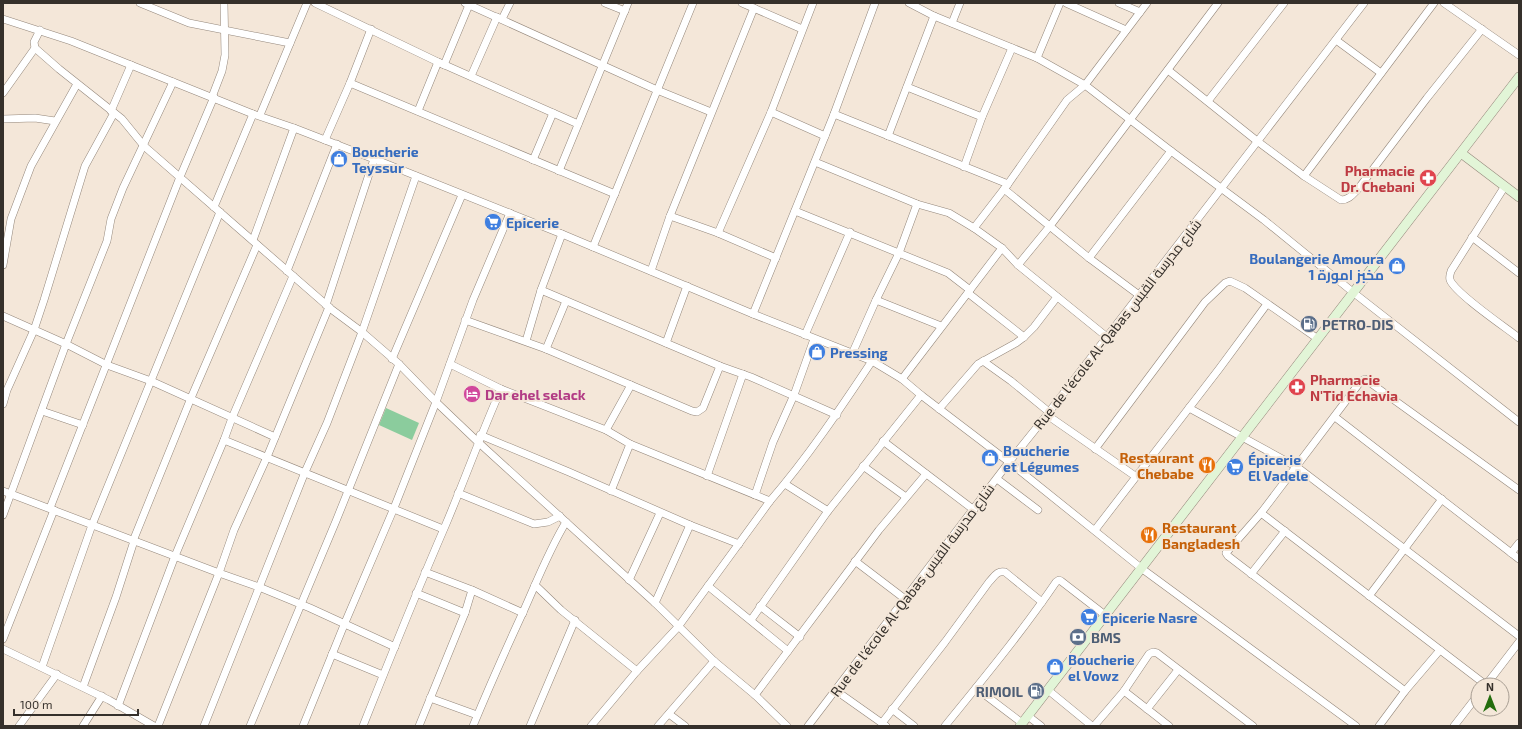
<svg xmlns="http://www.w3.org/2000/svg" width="1522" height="729" font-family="'Exo 2',Cairo,sans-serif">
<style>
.green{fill:#8bcc9d}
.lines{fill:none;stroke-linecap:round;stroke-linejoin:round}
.street-casing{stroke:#94877b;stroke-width:8}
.secondary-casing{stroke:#94877b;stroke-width:10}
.street{stroke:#fff;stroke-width:7}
.secondary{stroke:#e2f5d7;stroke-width:9}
.labels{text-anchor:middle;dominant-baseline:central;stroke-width:4;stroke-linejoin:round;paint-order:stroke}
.shop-label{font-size:14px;font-weight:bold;fill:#366cbe;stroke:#f4e7d9;text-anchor:start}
.health-label{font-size:14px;font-weight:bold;fill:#be3a42;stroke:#f4e7d9;text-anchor:end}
.street-label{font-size:14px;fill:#35302b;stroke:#f4e7d9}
.service-label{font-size:14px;font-weight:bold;fill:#4e5e75;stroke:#f4e7d9;text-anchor:start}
.hotel-label{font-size:14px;font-weight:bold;fill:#b23c85;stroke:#f4e7d9;text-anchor:start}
.food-label{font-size:14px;font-weight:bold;fill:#c56008;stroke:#f4e7d9;text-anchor:end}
</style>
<rect width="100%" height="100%" fill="#f4e7d9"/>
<path class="green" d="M 386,408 L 419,423 L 412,440 L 379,425 Z"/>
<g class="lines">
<defs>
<g id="street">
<path d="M 140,3 L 189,23 L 290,43"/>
<path d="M 315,3 L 438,62 L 578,124"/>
<path d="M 465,3 L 657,90 L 711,112"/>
<path d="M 605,3 L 625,11"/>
<path d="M 742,3 L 802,29"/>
<path d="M 909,3 L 934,16 L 1037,58 L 1085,85 L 1067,100 L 1008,184 L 974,228"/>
<path d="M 1066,3 L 1126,30"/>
<path d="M 1119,3 L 1140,12"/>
<path d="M 1147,3 L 1085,85 L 1171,151 L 1264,220 L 1354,293 L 1519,422"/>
<path d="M 1444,3 L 1519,55"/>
<path d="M 3,19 L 71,41 L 253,114 L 294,128 L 374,159 L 562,234 L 753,314 L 872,361 L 902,379 L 921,395 L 1009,462 L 1141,568 L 1356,726"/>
<path d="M 502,19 L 510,3"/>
<path d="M 952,23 L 960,3"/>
<path d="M 40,30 L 34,42 L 35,48 L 59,69 L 122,119 L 144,146 L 331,309 L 362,332 L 399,364 L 436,402 L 478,442 L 655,603 L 714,661 L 755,695 L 787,726"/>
<path d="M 1336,40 L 1381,73"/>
<path d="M 1037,58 L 1060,3"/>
<path d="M 444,65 L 469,5"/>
<path d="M 1168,70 L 1257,141 L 1304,176 L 1341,200 C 1349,200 1353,194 1358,189 L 1427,98 L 1482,29"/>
<path d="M 471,76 L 497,17"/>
<path d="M 350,83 L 371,29"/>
<path d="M 907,87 L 982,117"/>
<path d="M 3,93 L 35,48"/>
<path d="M 212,97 L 222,71 L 225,55 L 224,3"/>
<path d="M 1208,101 L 1284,3"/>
<path d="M 111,111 L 131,65"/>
<path d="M 418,111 L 438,62"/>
<path d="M 771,112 L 825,136"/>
<path d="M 834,114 L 1008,184"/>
<path d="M 260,115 L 307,3"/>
<path d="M 3,119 L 35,118 L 55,121"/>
<path d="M 888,136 L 934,16"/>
<path d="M 325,140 L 350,83 L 615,194"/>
<path d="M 533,160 L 553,113"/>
<path d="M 815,162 L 917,204 L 949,213 L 974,228 L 1002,248 L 1018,265 L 1107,337"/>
<path d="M 964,167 L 982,117 L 1012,48"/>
<path d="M 559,171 L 628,3"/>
<path d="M 1304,176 L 1434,3"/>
<path d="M 1505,186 L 1451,271 C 1450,275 1449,277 1450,280 C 1456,294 1505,327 1519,338"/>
<path d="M 1004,189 L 1089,258 L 1139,295"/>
<path d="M 214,207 L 253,114"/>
<path d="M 795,211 L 948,273 L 970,290"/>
<path d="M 670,216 L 718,233 L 776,258"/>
<path d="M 718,233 L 771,112 L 813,3"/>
<path d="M 1472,237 L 1519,273"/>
<path d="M 253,240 L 294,128"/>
<path d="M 593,247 L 693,3"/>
<path d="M 1089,258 L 1171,151"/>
<path d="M 3,265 L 11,219 L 31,166 L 77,84"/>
<path d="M 1018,265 L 1050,226 L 1218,3"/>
<path d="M 287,271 L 337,144"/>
<path d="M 651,271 L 670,216 L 754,8"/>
<path d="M 541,290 L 720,366 L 751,377 L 837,415"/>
<path d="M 968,293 L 1024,337"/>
<path d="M 876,300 L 941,326"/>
<path d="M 326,305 L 374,159"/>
<path d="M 753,314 L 834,114 L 875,3"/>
<path d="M 3,316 L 66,344 L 107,365 L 151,381 L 275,437"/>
<path d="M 465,320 L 546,349 L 692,411 L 697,412 L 703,408 L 720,366"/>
<path d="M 805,335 L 850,232"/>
<path d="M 526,341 L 541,290 L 562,234"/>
<path d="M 666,343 L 687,286"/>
<path d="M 546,349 L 566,301"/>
<path d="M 852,354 L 876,300 L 899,253 L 917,204"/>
<path d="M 392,359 L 462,195"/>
<path d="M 983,361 L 1011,381 L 1049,412"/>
<path d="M 450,364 L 501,389 L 606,430 L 630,444 L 770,501"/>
<path d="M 902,379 L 1002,248"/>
<path d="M 3,404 L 7,390 L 34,330 L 44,300 L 85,166 L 114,113"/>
<path d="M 1189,408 L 1297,467 L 1519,636"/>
<path d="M 939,409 L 978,364 L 1016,343 L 1024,337 L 1034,327 L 1057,297"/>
<path d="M 42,411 L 83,425"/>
<path d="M 1047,415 L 1135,476"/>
<path d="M 1335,417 L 1519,559"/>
<path d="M 606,430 L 631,385"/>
<path d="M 480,435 L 569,472 L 690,525 L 739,544"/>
<path d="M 224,440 L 443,529"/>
<path d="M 883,441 L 974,510"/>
<path d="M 1095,449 L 1205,302 L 1225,283 L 1230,281 L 1245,288 L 1318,339"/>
<path d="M 863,466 L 906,497"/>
<path d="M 707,476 L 743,374"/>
<path d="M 997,479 L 1038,510"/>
<path d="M 785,484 L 828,511"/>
<path d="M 3,491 L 219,573 L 259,587 L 310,608 L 395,647"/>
<path d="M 611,491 L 630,444"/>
<path d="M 458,493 L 534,524 L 548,522 L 560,516"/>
<path d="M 755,495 L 773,442 L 794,395 L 814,339"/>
<path d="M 50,508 L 180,177 L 214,97"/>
<path d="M 1261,513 L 1486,685"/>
<path d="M 3,515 L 66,344 L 107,241 L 111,219 L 123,188 L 173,82"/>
<path d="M 1095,530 L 1219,369 L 1267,304"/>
<path d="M 133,541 L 191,398 L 257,245"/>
<path d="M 1511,553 L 1519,543"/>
<path d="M 855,561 L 905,599"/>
<path d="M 425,572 L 472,590 L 523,613"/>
<path d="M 1251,574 L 1285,531"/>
<path d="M 629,580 L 660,513"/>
<path d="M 535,585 L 561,610 L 637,671"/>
<path d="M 708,586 L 788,651"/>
<path d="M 416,593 L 465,613 L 419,726"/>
<path d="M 1369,596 L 1442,499"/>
<path d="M 655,603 L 690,525"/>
<path d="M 760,606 L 800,637"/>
<path d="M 465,613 L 472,590"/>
<path d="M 751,620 L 828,511 L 921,395"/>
<path d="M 3,639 L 54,510"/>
<path d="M 3,649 L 109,700 L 154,726"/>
<path d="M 332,654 L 383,675"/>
<path d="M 42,667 L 92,525 L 220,212"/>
<path d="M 1486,685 L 1519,642"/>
<path d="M 83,687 L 116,597 L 134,541"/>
<path d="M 976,688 L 1022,723"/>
<path d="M 835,690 L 886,726"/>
<path d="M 1048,690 L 1092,726"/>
<path d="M 1124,691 L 1169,726"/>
<path d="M 1405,691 L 1228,556 L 1226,553 L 1261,513 L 1361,381 L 1365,379 L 1519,490"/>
<path d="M 755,695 L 879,530 L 926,474"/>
<path d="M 430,698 L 477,715"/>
<path d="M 118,706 L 175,556 L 224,440 L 232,418 L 293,276"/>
<path d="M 892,709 L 914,726"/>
<path d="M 1147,709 L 1178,670"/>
<path d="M 669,714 L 685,726"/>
<path d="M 1028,716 L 1041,726"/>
<path d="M 882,723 L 945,642 L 989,582 C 994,577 997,570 1005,572 L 1042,602"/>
<path d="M 19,726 L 57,674"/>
<path d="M 83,726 L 102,696"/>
<path d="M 158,726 L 219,573 L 234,530 L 267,457 L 329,307"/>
<path d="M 204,726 L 305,472 L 327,423 L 362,332 L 416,176"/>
<path d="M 250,726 L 336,521 L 399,364"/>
<path d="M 303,726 L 344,625 L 394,508 L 436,402 L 473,300 L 510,213"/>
<path d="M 363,726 C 390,658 417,591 446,524 C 465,479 481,434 501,389"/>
<path d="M 473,726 C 489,687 506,649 524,610 C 537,581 549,550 566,522"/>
<path d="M 530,726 L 575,620"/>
<path d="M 591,726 L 637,671 L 678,627 L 770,501 C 808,457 840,409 872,361"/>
<path d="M 658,726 L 714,661"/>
<path d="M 808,726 L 1009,462 L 1046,416 L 1364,3"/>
<path d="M 945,726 C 983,679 1022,632 1056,582 L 1059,580 L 1061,581 L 1105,615"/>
<path d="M 1094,726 L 1124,691 L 1149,654 L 1153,652 L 1157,653 L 1253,726"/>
<path d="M 1379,726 L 1405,691 L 1440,650"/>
<path d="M 1454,726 L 1478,695"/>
</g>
<g id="secondary">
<path d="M 1461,153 L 1519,197"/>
<path d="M 1020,726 L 1519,77"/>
</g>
</defs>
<use href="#street" class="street-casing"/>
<use href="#secondary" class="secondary-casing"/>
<use href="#street" class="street"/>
<use href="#secondary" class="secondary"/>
</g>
<defs>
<symbol id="shop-disc" viewBox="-11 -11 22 22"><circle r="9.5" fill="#3f7fe0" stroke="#f4e7d9"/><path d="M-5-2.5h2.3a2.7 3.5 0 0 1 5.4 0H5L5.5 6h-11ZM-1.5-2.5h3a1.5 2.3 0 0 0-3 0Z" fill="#fff"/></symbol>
<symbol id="pharmacy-disc" viewBox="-11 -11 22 22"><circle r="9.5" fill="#e0444e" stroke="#f4e7d9"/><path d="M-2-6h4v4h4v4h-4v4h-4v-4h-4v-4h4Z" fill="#fff"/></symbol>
<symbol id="supermarket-disc" viewBox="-11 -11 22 22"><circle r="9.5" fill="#3f7fe0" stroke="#f4e7d9"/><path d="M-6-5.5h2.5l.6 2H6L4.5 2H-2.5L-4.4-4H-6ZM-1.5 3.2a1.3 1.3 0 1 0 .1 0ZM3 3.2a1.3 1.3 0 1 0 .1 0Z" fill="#fff"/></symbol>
<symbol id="fuel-disc" viewBox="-11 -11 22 22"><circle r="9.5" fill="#5c6f8a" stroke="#f4e7d9"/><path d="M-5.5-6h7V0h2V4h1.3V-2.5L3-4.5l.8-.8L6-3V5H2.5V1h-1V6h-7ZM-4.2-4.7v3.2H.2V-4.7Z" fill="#fff"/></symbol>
<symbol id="hotel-disc" viewBox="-11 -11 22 22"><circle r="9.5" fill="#d1479c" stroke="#f4e7d9"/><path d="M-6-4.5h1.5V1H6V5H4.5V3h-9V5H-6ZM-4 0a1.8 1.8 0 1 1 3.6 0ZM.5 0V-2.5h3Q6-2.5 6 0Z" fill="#fff"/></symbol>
<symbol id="restaurant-disc" viewBox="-11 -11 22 22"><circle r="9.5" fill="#e8710a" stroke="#f4e7d9"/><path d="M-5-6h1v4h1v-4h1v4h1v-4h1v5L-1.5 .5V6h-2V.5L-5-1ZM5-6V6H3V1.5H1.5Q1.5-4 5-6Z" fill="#fff"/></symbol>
<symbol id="bank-disc" viewBox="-11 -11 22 22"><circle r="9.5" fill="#5c6f8a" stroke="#f4e7d9"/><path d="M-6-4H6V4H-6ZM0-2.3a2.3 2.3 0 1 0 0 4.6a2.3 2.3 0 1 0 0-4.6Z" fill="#fff"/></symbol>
</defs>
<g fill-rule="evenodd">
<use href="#shop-disc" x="329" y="149" width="20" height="20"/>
<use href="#pharmacy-disc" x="1418" y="168" width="20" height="20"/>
<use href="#supermarket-disc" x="483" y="212" width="20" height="20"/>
<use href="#shop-disc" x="1387" y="256" width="20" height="20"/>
<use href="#fuel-disc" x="1299" y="314" width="20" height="20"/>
<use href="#shop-disc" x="807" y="342" width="20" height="20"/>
<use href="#pharmacy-disc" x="1287" y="377" width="20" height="20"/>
<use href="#hotel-disc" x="462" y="384" width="20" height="20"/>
<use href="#shop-disc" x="980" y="448" width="20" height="20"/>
<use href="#restaurant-disc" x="1197" y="455" width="20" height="20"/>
<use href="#supermarket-disc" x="1225" y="457" width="20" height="20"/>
<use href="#restaurant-disc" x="1139" y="525" width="20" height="20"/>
<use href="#supermarket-disc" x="1079" y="607" width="20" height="20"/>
<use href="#bank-disc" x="1068" y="627" width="20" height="20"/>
<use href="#shop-disc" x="1045" y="657" width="20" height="20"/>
<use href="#fuel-disc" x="1026" y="681" width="20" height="20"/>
</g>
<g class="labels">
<g class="shop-label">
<text x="352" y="151">Boucherie<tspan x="352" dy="16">Teyssur</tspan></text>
<text x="506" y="222">Epicerie</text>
<text x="1384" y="258" text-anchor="end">Boulangerie Amoura<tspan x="1384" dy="16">1 مخبز امورة</tspan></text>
<text x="830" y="352">Pressing</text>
<text x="1003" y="450">Boucherie<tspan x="1003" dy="16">et Légumes</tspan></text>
<text x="1248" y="459">Épicerie<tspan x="1248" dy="16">El Vadele</tspan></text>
<text x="1102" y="617">Epicerie Nasre</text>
<text x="1068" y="659">Boucherie<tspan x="1068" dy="16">el Vowz</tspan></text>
</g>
<g class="health-label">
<text x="1415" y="170">Pharmacie<tspan x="1415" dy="16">Dr. Chebani</tspan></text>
<text x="1310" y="379" text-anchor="start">Pharmacie<tspan x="1310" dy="16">N'Tid Echavia</tspan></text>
</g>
<g class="street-label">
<text transform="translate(1117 324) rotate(-52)">Rue de l'école Al-Qabas شارع مدرسة القبس</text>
<text transform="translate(912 590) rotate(-53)">Rue de l'école Al-Qabas شارع مدرسة القبس</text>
</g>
<g class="service-label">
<text x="1322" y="324">PETRO-DIS</text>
<text x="1091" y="637">BMS</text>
<text x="1023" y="691" text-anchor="end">RIMOIL</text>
</g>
<g class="hotel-label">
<text x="485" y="394">Dar ehel selack</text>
</g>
<g class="food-label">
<text x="1194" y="457">Restaurant<tspan x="1194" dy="16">Chebabe</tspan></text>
<text x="1162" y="527" text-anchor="start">Restaurant<tspan x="1162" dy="16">Bangladesh</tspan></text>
</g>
</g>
<rect width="1522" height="729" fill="none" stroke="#35302b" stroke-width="8"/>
<g transform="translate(1490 697)"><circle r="19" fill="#f4e7d9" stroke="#a89e93"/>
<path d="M0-3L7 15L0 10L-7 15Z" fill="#236d0d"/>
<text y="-6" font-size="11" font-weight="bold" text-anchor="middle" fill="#35302b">N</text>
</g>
<path d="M14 709v6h124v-6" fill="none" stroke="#35302b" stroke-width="2"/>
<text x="20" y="709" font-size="12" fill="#35302b" stroke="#f4e7d9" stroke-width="3" paint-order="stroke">100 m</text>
</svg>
